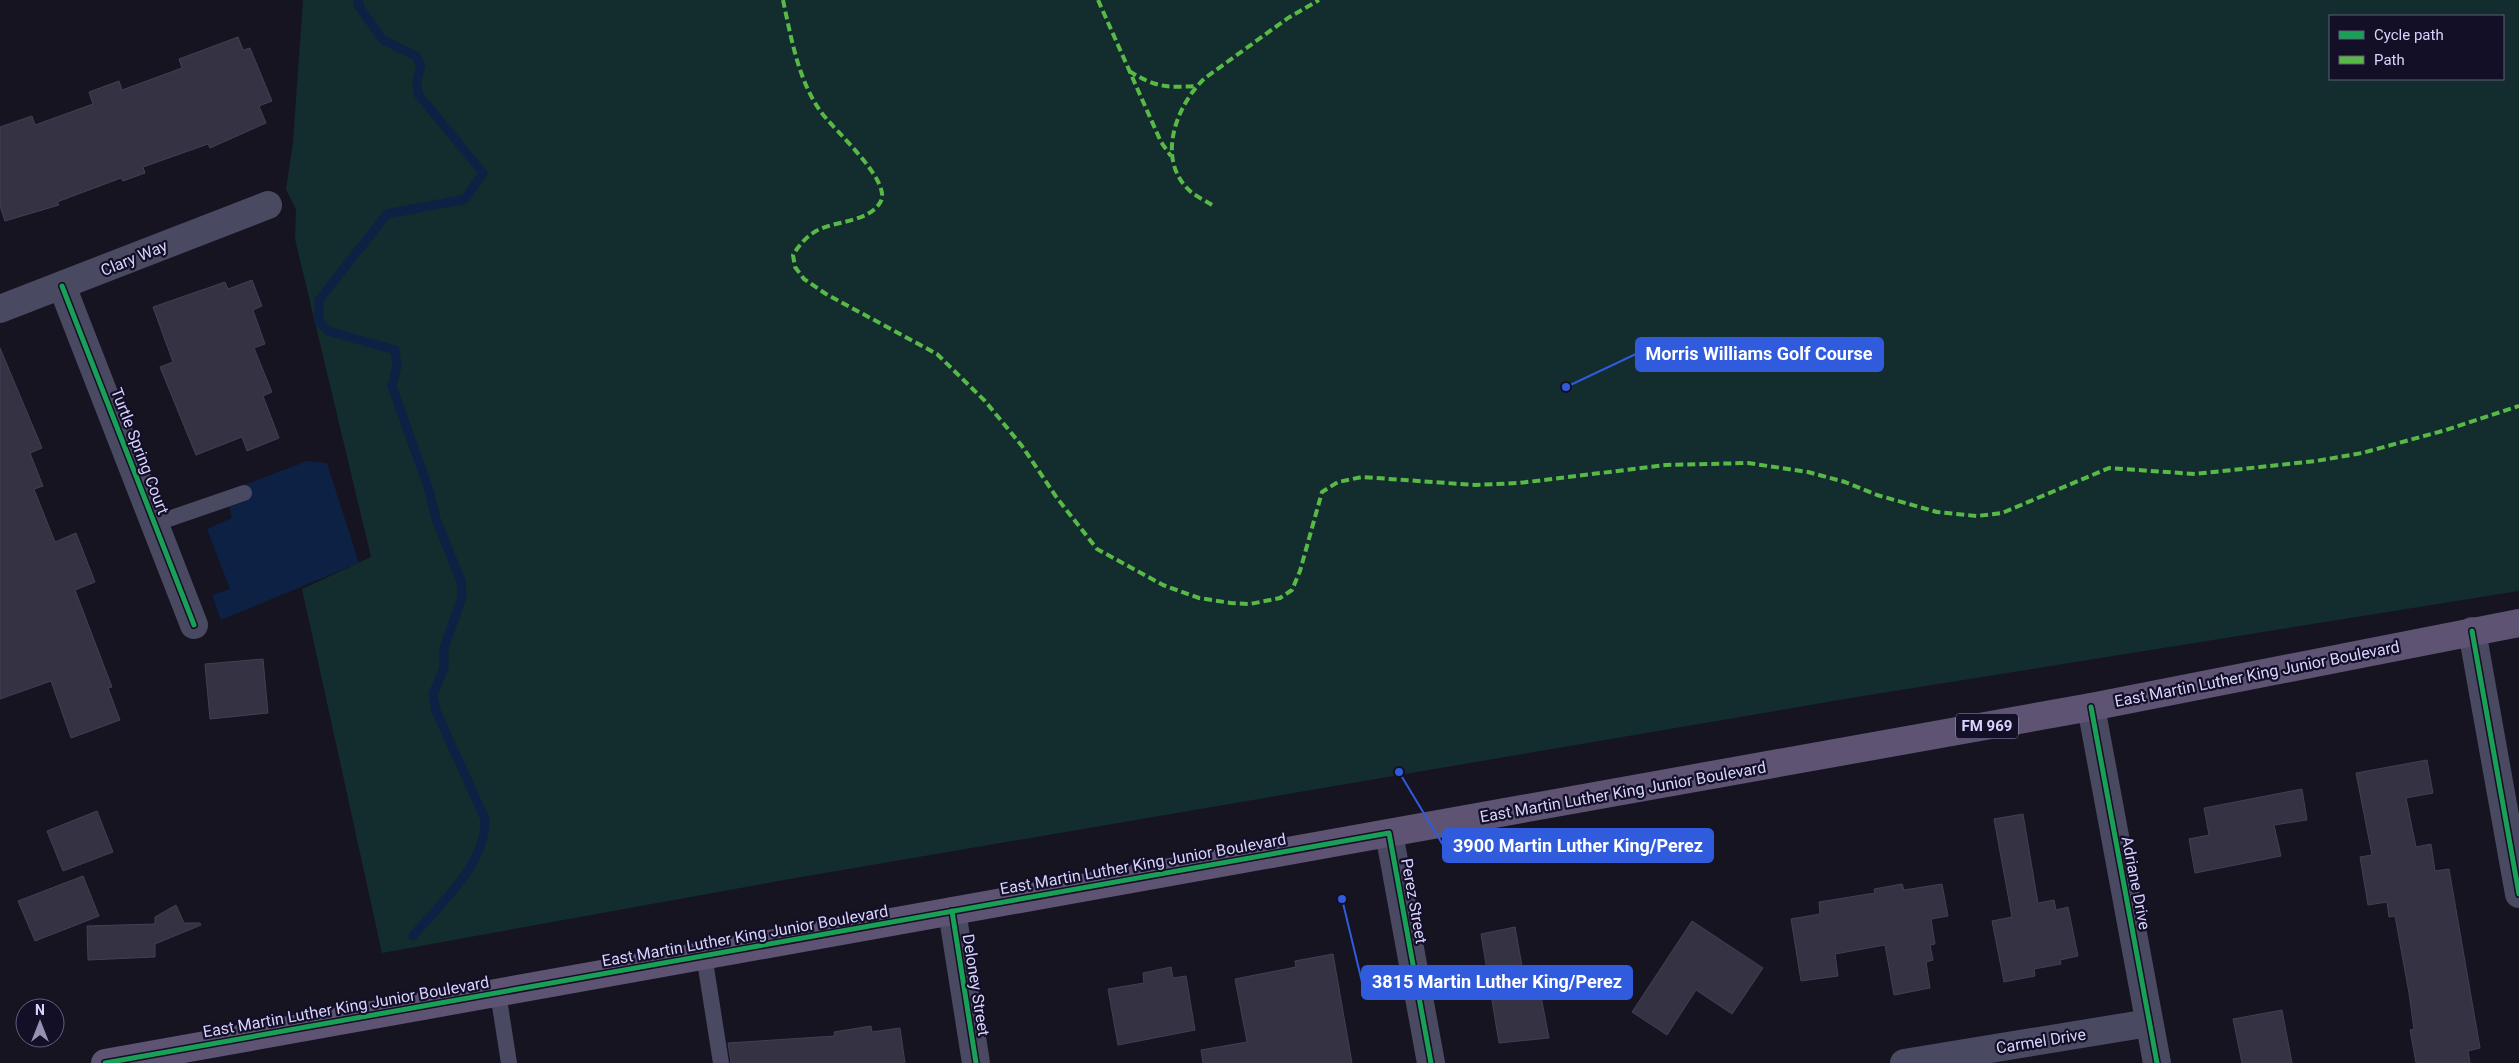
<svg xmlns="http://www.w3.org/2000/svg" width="2519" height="1063" font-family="Roboto,sans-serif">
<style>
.green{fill:#132c2d;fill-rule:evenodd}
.water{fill:#0d2144}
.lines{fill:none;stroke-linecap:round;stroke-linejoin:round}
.stream{stroke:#0d2144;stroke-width:9}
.building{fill:#343243;stroke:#433f54}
.service{stroke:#4a4962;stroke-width:16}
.minor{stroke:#4a4962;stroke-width:28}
.primary{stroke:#5e5373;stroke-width:28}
.quiet{stroke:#58b947;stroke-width:4;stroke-dasharray:8 4;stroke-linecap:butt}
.cycleway-casing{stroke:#130f26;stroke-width:8}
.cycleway{stroke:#1a9f57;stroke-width:5}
.labels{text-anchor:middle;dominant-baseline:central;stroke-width:4.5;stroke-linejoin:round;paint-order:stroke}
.shield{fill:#130f26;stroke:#9e99be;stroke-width:1}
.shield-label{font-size:15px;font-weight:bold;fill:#d9d4ff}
.street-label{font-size:16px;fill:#d9d4ff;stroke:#130f26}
.leader{fill:none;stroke:#305bdc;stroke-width:2}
.callout-dot{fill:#305bdc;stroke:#130f26;stroke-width:2}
.callout{fill:#305bdc;stroke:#305bdc;stroke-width:2}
.callout-label{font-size:18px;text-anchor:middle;font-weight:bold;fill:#fff}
</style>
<rect width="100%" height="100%" fill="#161421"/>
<path class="green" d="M 303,0 L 2519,0 L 2519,591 L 1863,696 L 784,880 L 382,953 L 302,589 L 371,557 L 295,239 L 296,210 L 286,189 L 293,142 ZM 2330,16 L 2503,16 L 2503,79 L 2330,79 Z"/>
<path class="water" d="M 307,461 L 327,463 L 359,563 L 221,620 L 212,595 L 230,589 L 207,529 L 232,518 L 229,507 L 247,501 L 242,486 Z"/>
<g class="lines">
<path class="stream" d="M 359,0 L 358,5 L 383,40 L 416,56 L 421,66 L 417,80 L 418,94 L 483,173 L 465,199 L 387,214 L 319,300 L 319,322 L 328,331 L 395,350 L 397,366 L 392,386 L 429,490 L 436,519 L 461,581 L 462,597 L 444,648 L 444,668 L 433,694 L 436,711 L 485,819 C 485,867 441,902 413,936"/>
</g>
<g class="building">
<path d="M 238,37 L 243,50 L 250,48 L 272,101 L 259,106 L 266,123 L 210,148 L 208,144 L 143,167 L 145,173 L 123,181 L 121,178 L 57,202 L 59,205 L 5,221 L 0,206 L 0,127 L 32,116 L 35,125 L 93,104 L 89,92 L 119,81 L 122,90 L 182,68 L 179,59 Z"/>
<path d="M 252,280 L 262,306 L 253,310 L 265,344 L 254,348 L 272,392 L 263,396 L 279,438 L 247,451 L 242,437 L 196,455 L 160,367 L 173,362 L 153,307 L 225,282 L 228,289 Z"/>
<path d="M 0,348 L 42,448 L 30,453 L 43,486 L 34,489 L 55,542 L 76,533 L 95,582 L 75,590 L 112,687 L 108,688 L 120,720 L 71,738 L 51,681 L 0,699 Z"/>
<path d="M 263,659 L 268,713 L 210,719 L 205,664 Z"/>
<path d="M 2427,760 L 2433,793 L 2406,798 L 2416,847 L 2431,844 L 2435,871 L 2449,869 L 2480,1048 L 2468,1051 L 2470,1063 L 2416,1063 L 2410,1030 L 2414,1029 L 2409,993 L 2395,916 L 2389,917 L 2387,902 L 2368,905 L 2360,857 L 2372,855 L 2356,773 Z"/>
<path d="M 2302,789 L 2307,820 L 2274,825 L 2281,856 L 2195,873 L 2189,839 L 2209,835 L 2204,808 Z"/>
<path d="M 97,811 L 113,852 L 63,871 L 47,831 Z"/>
<path d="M 2023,814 L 2038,903 L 2054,900 L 2056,910 L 2068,907 L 2078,956 L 2060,960 L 2061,964 L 2034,969 L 2035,976 L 2004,982 L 1992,921 L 2012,917 L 1994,819 Z"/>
<path d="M 83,876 L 99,916 L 35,941 L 18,901 Z"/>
<path d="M 1902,884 L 1904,890 L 1942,884 L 1948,916 L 1931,919 L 1935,944 L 1930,945 L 1933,960 L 1926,962 L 1930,988 L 1894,995 L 1885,945 L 1835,954 L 1838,976 L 1801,981 L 1791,919 L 1820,914 L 1819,902 L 1875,893 L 1874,889 Z"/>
<path d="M 176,905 L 184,923 L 200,923 L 201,925 L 155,944 L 155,957 L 88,960 L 87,926 L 155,924 L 155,917 Z"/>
<path d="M 1692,921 L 1763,968 L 1732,1014 L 1696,990 L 1667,1035 L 1632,1012 Z"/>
<path d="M 1515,927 L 1525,983 L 1538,981 L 1549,1038 L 1499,1043 L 1481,934 Z"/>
<path d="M 1333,954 L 1352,1063 L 1203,1063 L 1201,1050 L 1247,1042 L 1235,979 L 1296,967 L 1295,961 Z"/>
<path d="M 1171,967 L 1173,978 L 1186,976 L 1195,1030 L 1118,1045 L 1108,989 L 1144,983 L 1143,973 Z"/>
<path d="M 2282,1010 L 2292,1063 L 2242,1063 L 2233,1019 Z"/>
<path d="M 871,1026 L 872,1032 L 900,1028 L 905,1063 L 731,1063 L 728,1043 L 835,1036 L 834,1032 Z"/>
</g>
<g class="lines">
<g class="service">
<path d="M 154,524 L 244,493"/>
<path d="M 704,955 L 721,1063"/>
<path d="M 498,993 L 509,1063"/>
</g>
<g class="minor">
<path d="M 62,286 L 194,625"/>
<path d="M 0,309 L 268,205"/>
<path d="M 2472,631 L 2519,894"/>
<path d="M 2091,707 L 2157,1063"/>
<path d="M 1389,833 L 1431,1063"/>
<path d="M 952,911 L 976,1063"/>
<path d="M 1904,1063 L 2149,1023"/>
</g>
<path class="primary" d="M 105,1063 L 2091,707 L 2519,623"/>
<g class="quiet">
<path d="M 783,0 C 791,37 798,80 821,112 C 833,129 891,180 881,201 C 869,223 836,220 816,231 C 806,237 799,245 793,255 L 795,267 L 804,279 L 826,294 L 937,354 L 985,401 L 1022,446 L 1057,498 L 1097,549 L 1163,585 L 1199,598 L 1231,603 L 1250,604 L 1280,598 L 1292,590 L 1300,571 L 1322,492 L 1338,482 L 1362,477 L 1475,485 L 1519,483 L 1666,465 L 1748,463 L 1808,472 L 1845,482 L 1877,495 L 1937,512 L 1977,516 L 2002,513 L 2109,468 L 2195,474 L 2316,461 L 2362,453 L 2446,430 L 2519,406"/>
<path d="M 1098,0 L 1161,142 L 1171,156"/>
<path d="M 1129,71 C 1155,87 1166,88 1196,86"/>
<path d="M 1212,205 C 1204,200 1193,195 1187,188 C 1156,156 1178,103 1205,78 L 1288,18 L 1319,0"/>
</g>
<defs>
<g id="cycleway">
<path d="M 62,286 L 194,625"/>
<path d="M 2472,631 L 2519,894"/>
<path d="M 2091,707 L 2157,1063"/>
<path d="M 952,911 L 976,1063"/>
<path d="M 105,1063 L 1389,833 L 1431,1063"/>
</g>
</defs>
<use href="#cycleway" class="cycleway-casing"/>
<use href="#cycleway" class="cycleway"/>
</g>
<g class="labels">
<rect class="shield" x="1956" y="713.5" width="62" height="25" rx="4"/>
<g class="shield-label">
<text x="1987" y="726">FM 969</text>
</g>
<g class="street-label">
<text transform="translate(134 258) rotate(-22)">Clary Way</text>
<text transform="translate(140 451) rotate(69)">Turtle Spring Court</text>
<text transform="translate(2257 674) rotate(-11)">East Martin Luther King Junior Boulevard</text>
<text transform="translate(1623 792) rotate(-10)">East Martin Luther King Junior Boulevard</text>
<text transform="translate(1143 864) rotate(-10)">East Martin Luther King Junior Boulevard</text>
<text transform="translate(2136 883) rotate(79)">Adriane Drive</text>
<text transform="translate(1414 901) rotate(80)">Perez Street</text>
<text transform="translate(745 936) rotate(-10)">East Martin Luther King Junior Boulevard</text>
<text transform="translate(976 985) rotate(81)">Deloney Street</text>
<text transform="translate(346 1007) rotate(-10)">East Martin Luther King Junior Boulevard</text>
<text transform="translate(2041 1041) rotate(-9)">Carmel Drive</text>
</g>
</g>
<path class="leader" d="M1566 387L1636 354M1399 772L1443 845M1342 899L1362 982"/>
<g class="callout-dot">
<circle cx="1566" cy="387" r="5"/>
<circle cx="1399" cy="772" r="5"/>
<circle cx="1342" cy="899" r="5"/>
</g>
<g class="callout">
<rect x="1636" y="338" width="247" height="33" rx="5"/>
<rect x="1443" y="829" width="270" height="33" rx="5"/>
<rect x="1362" y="966" width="270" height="33" rx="5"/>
</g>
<g class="callout-label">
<text x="1759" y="360">Morris Williams Golf Course</text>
<text x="1578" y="852">3900 Martin Luther King/Perez</text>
<text x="1497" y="988">3815 Martin Luther King/Perez</text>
</g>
<rect x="2329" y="15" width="175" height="65" fill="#130f26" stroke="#625e7d"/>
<rect x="2339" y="31" width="25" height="8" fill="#1a9f57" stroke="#625e7d"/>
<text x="2374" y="40" font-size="15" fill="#d9d4ff">Cycle path</text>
<rect x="2339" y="56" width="25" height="8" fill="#58b947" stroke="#625e7d"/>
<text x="2374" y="65" font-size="15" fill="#d9d4ff">Path</text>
<g transform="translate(40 1023)"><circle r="24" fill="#130f26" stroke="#625e7d"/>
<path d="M0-4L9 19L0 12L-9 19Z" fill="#9591b1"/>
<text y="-8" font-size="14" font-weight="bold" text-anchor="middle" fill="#d9d4ff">N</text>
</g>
</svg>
